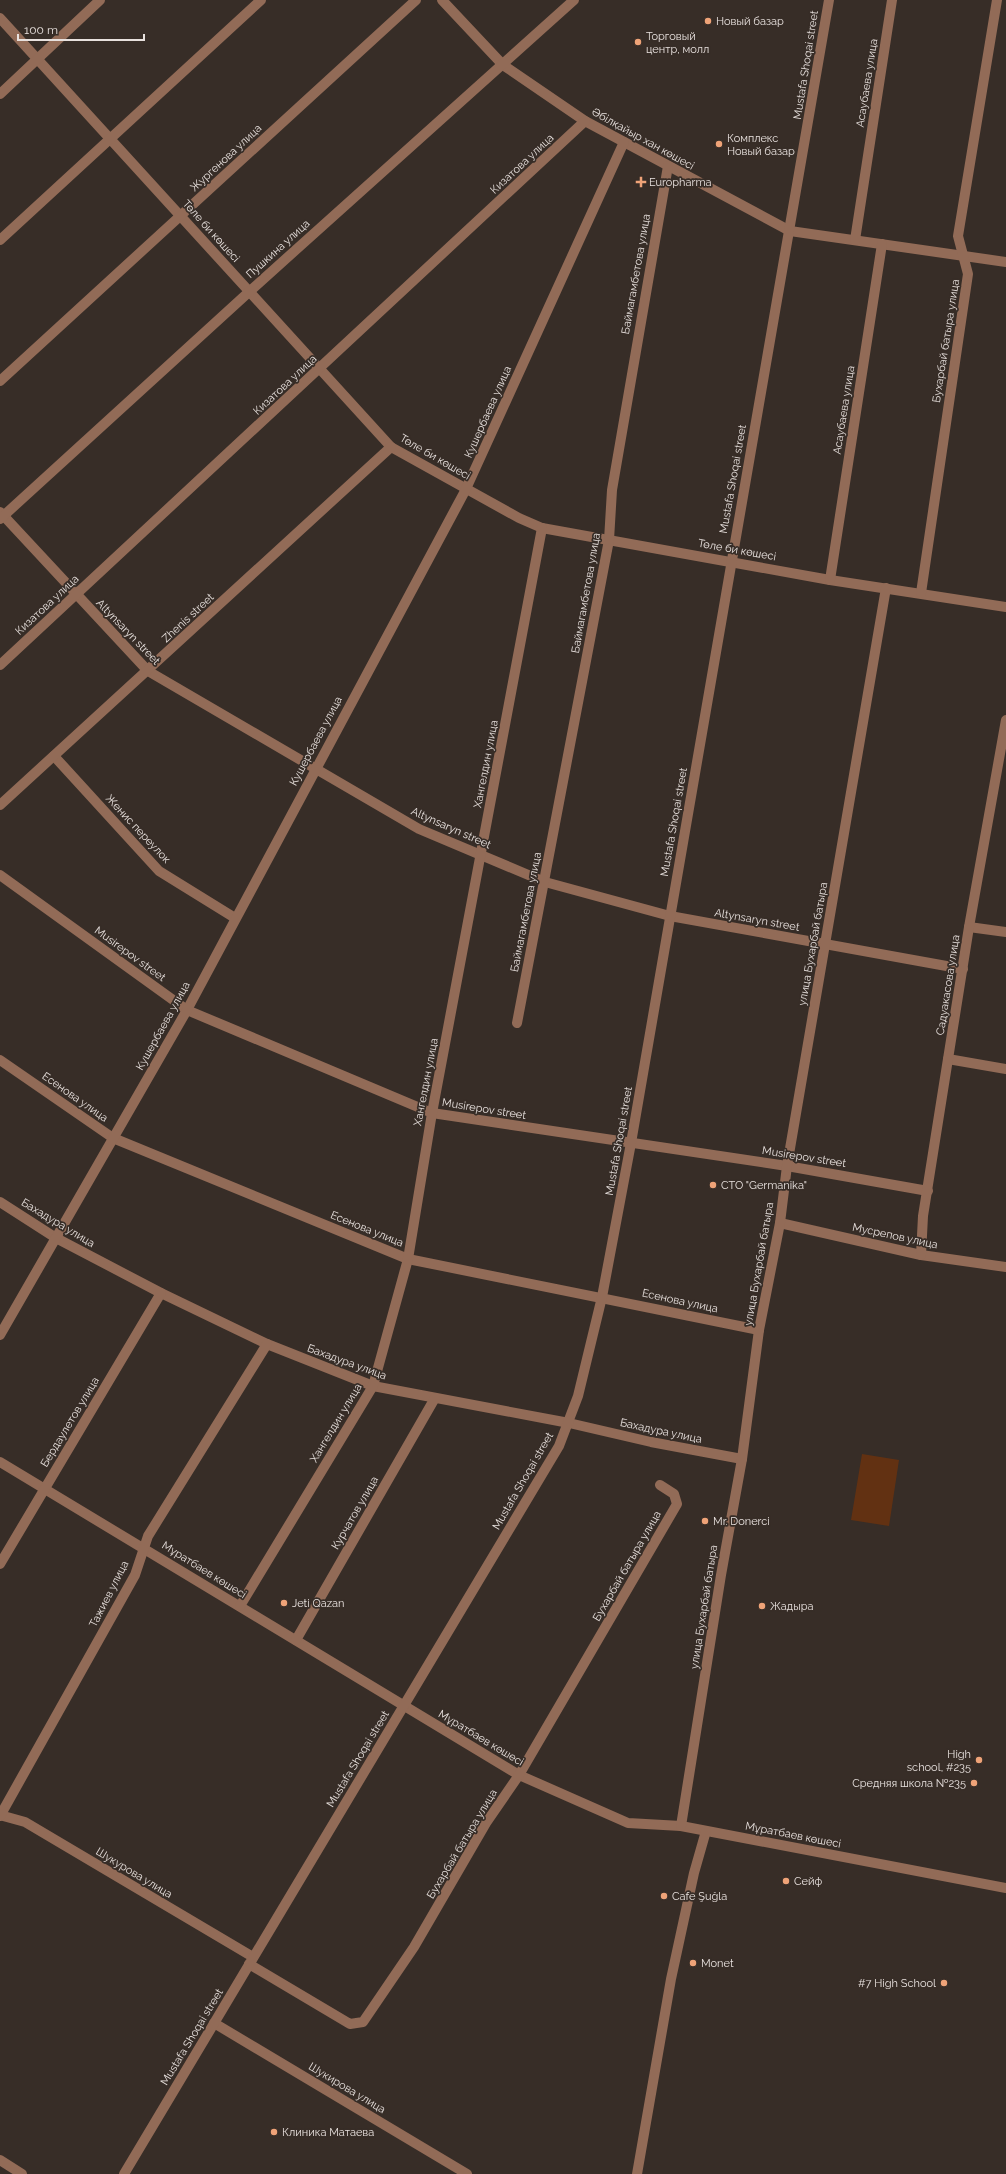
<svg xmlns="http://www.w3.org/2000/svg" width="1006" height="2174" font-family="Raleway,sans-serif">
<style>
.grass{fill:#623112}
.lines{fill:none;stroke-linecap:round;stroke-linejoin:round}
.minor{stroke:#926b57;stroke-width:10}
.poi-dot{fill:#efa378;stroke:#372d27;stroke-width:1.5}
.labels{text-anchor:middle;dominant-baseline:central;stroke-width:3.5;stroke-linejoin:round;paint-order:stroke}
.poi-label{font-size:11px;fill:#e8e1de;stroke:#372d27;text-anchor:start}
.street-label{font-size:11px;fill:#e8e1de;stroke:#372d27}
</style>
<rect width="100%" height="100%" fill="#372d27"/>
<path class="grass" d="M 862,1454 L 899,1460 L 889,1526 L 851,1520 Z"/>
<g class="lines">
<g class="minor">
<path d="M 442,0 L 503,65 L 585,121 L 790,231 L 1006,262"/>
<path d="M 0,18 L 391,447 L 519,518 L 542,528 L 830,580 L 1006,607"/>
<path d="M 0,94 L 100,0"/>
<path d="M 0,240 L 261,0"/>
<path d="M 855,240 L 892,0"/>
<path d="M 0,381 L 416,0"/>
<path d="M 0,512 L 148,671 L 419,829 L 545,882 L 670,916 L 963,969"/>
<path d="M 0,519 L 250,291 L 574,0"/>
<path d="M 830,580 L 882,244"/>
<path d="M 921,593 L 968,274 L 958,236 L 997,0"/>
<path d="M 0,665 L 585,121"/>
<path d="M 54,756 L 159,871 L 235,918"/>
<path d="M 0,805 L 391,447"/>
<path d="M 0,875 L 187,1010 L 432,1113 L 787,1166 L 928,1191"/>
<path d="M 969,927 L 1006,932"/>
<path d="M 517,1023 L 609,540 L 612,490 L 668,166"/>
<path d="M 948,1059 L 1006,1069"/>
<path d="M 0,1060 L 113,1138 L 408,1259 L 759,1330"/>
<path d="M 0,1202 L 56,1238 L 161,1293 L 267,1344 L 373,1386 L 569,1423 L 651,1442 L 742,1459"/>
<path d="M 780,1223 L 921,1255 L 1006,1267"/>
<path d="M 921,1255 L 923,1216 L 969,927 L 1006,720"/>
<path d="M 0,1335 L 187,1010 L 465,491 L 624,142"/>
<path d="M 0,1462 L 519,1775 L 628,1823 L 681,1826 L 1006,1888"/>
<path d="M 0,1564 L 161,1293"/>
<path d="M 240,1606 L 373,1386 L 408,1259 L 432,1113 L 542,528"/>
<path d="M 296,1640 L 435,1398"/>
<path d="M 0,1815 L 25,1822 L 253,1957"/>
<path d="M 0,1816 L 135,1575 L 148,1536 L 267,1344"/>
<path d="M 681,1826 L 721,1575 L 742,1459 L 759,1330 L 780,1223 L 787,1166 L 886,588"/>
<path d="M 249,1964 L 350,2024 L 363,2022 L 414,1947 L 486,1823 L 519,1775 L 677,1504 L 674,1494 L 660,1485"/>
<path d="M 214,2023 L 467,2174"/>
<path d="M 0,2160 L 22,2174"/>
<path d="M 124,2174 L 559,1446 L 578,1396 L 602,1297 L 631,1143 L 829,0"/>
<path d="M 637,2174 L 671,1979 L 694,1873 L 706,1831"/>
</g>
</g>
<g class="poi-dot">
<circle cx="708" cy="21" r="4"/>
<circle cx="638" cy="42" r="4"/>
<circle cx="719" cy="144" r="4"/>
<path d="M639 176h4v4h4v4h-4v4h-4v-4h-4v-4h4z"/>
<circle cx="713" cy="1185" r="4"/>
<circle cx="705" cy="1521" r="4"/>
<circle cx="284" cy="1603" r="4"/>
<circle cx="762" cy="1606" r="4"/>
<circle cx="979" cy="1760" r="4"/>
<circle cx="974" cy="1783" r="4"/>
<circle cx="786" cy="1881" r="4"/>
<circle cx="664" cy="1896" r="4"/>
<circle cx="693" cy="1963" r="4"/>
<circle cx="944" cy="1983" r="4"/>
<circle cx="274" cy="2132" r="4"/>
</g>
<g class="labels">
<g class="poi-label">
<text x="716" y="21">Новый базар</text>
<text x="646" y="36">Торговый<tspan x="646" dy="13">центр, молл</tspan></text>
<text x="727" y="138">Комплекс<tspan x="727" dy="13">Новый базар</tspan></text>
<text x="649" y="182">Europharma</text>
<text x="721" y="1185">СТО "Germanika"</text>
<text x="713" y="1521">Mr. Donerci</text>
<text x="292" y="1603">Jeti Qazan</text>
<text x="770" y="1606">Жадыра</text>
<text x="971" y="1754" text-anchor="end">High<tspan x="971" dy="13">school, #235</tspan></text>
<text x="966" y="1783" text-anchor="end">Средняя школа №235</text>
<text x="794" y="1881">Сейф</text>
<text x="672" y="1896">Cafe Şuğla</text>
<text x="701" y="1963">Monet</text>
<text x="936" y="1983" text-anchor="end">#7 High School</text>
<text x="282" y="2132">Клиника Матаева</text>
</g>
<g class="street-label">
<text transform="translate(806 65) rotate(-81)">Mustafa Shoqai street</text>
<text transform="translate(867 83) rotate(-81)">Асаубаева улица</text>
<text transform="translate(643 139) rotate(29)">Әбілқайыр хан көшесі</text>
<text transform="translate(226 158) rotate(-43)">Жургенова улица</text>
<text transform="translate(522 164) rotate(-43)">Кизатова улица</text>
<text transform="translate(211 231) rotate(48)">Төле би көшесі</text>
<text transform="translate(278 249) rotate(-42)">Пушкина улица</text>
<text transform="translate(636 274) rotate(-80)">Баймагамбетова улица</text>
<text transform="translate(946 341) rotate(-81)">Бухарбай батыра улица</text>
<text transform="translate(285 385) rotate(-43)">Кизатова улица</text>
<text transform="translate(844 410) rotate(-81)">Асаубаева улица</text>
<text transform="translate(488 412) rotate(-66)">Кушербаева улица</text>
<text transform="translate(435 457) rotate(30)">Төле би көшесі</text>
<text transform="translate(733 479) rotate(-80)">Mustafa Shoqai street</text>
<text transform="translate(737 550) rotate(10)">Төле би көшесі</text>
<text transform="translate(586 593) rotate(-80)">Баймагамбетова улица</text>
<text transform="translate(47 605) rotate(-43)">Кизатова улица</text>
<text transform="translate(188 618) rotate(-43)">Zhenis street</text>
<text transform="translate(128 632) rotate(46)">Altynsaryn street</text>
<text transform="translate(316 741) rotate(-62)">Кушербаева улица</text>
<text transform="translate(486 764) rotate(-79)">Хангелдин улица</text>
<text transform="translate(674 822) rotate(-80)">Mustafa Shoqai street</text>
<text transform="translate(451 828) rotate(24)">Altynsaryn street</text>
<text transform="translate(138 829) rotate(47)">Женис переулок</text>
<text transform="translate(526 912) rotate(-79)">Баймагамбетова улица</text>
<text transform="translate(757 920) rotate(10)">Altynsaryn street</text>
<text transform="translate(813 944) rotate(-80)">улица Бухарбай батыра</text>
<text transform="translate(130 954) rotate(36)">Musirepov street</text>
<text transform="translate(948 985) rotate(-81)">Садуакасова улица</text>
<text transform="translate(163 1026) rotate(-61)">Кушербаева улица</text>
<text transform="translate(426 1082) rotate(-79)">Хангелдин улица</text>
<text transform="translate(75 1097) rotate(35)">Есенова улица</text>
<text transform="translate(484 1109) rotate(9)">Musirepov street</text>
<text transform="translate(619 1141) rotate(-80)">Mustafa Shoqai street</text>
<text transform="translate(804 1157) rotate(9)">Musirepov street</text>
<text transform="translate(58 1223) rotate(31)">Бахадура улица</text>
<text transform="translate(367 1229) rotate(22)">Есенова улица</text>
<text transform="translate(895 1236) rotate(12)">Мусрепов улица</text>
<text transform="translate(759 1264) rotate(-80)">улица Бухарбай батыра</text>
<text transform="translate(680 1301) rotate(12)">Есенова улица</text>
<text transform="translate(347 1362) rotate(20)">Бахадура улица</text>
<text transform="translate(70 1422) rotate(-59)">Бердаулетов улица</text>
<text transform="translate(336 1423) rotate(-59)">Хангелдин улица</text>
<text transform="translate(661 1431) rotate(12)">Бахадура улица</text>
<text transform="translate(523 1481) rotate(-60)">Mustafa Shoqai street</text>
<text transform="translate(355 1513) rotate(-60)">Курчатов улица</text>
<text transform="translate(627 1566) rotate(-60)">Бухарбай батыра улица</text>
<text transform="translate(204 1570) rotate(32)">Мұратбаев көшесі</text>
<text transform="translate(109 1594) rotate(-63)">Тажиев улица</text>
<text transform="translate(704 1607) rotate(-81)">улица Бухарбай батыра</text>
<text transform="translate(481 1738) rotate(31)">Мұратбаев көшесі</text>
<text transform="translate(358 1759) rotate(-59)">Mustafa Shoqai street</text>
<text transform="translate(793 1835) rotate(11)">Мұратбаев көшесі</text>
<text transform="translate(462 1844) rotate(-59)">Бухарбай батыра улица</text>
<text transform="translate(134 1873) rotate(31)">Шукурова улица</text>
<text transform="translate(192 2037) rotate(-59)">Mustafa Shoqai street</text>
<text transform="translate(347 2088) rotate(31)">Шукирова улица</text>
</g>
</g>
<path d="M18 34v6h126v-6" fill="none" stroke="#e8e1de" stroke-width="2"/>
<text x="24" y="34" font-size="12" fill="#e8e1de" stroke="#372d27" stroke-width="3" paint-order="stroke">100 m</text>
</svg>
